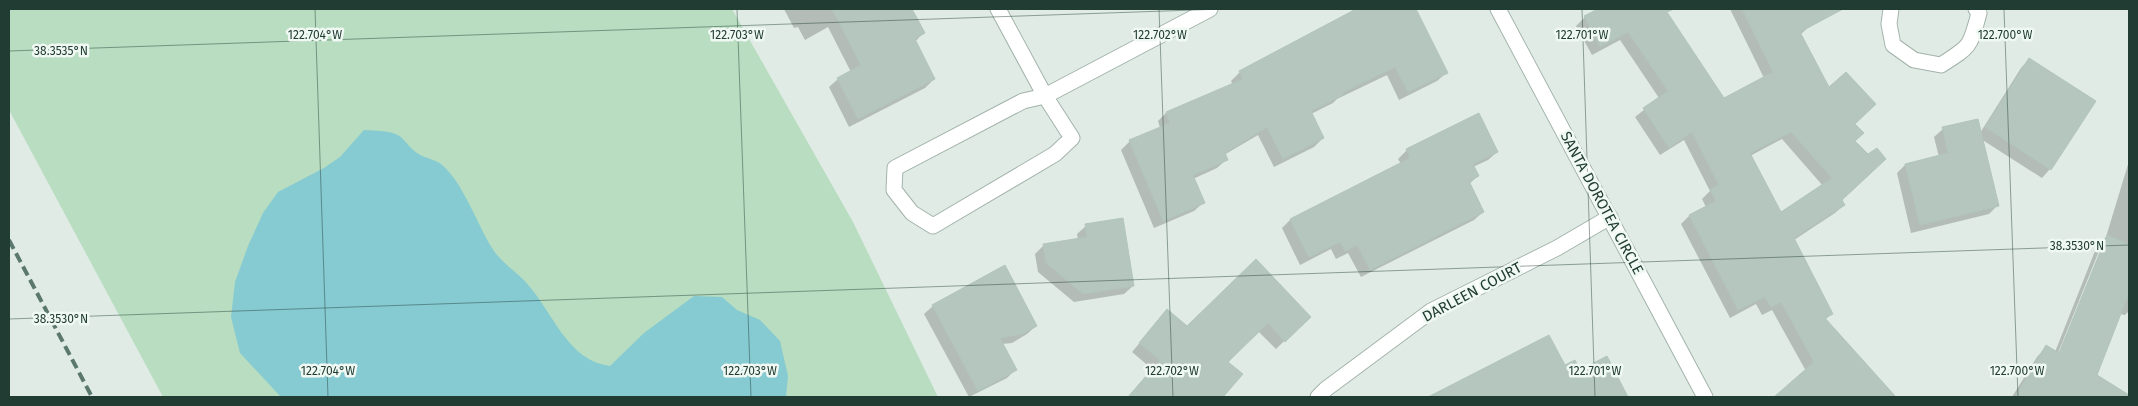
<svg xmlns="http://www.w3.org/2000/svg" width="2138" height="406" font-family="'Fira Sans',sans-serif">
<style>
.green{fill:#b8ddc0}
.water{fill:#86cad2}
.shadow{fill:#0003;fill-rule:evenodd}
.building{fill:#b5c6be;stroke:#b2c5bc;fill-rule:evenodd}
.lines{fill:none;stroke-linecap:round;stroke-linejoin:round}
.minor-casing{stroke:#a3b3ac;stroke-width:17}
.minor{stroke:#fff;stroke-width:15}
.rail{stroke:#5a786e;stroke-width:4;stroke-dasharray:10 5;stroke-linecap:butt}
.ticks{fill:none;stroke:#203c33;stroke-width:1;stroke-opacity:0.45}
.labels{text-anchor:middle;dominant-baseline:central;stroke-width:5;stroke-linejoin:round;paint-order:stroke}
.street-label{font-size:15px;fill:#203c33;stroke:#f0f8f3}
.ticks-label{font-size:12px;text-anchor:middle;fill:#203c33;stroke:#f0f8f3;stroke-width:5;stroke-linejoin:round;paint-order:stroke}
</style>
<rect width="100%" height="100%" fill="#e0ebe5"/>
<path class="green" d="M 9,9 L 732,9 L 853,222 L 938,397 L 163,397 L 9,110 Z"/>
<path class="water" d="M 364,130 C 375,131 392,130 401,137 C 406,142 411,149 417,153 C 424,158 434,159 441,164 C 463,182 477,224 492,248 C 502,264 518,272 529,286 C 553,313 568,361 610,366 L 644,333 L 694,296 L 722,297 L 737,310 L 760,320 L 780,341 L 788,376 L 786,397 L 281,397 L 240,353 L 231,317 L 235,282 L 248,246 L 263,213 L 278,192 L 324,168 L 340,157 Z"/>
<g class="shadow">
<path d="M 784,9 L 911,9 L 923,33 L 915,42 L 934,79 L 925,88 L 849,127 L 829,87 L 838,79 L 851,72 L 828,27 L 805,40 L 798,27 L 794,28 Z"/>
<path d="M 1359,9 L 1363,9 L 1367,17 L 1384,9 L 1414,9 L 1446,73 L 1437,81 L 1399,100 L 1387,75 L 1337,99 L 1333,103 L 1311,114 L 1323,138 L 1314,147 L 1274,167 L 1258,135 L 1224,155 L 1226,160 L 1217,168 L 1193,179 L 1203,203 L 1194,211 L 1154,228 L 1121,150 L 1130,141 L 1160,128 L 1158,121 L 1166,113 L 1233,85 L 1231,81 L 1240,72 Z"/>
<path d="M 1601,9 L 1669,9 L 1666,13 L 1724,100 L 1764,78 L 1730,9 L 1823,9 L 1811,25 L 1800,35 L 1829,89 L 1854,124 L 1854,141 L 1841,200 L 1844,205 L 1835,213 L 1794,240 L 1832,313 L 1825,320 L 1894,397 L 1777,397 L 1806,371 L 1772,310 L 1762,315 L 1756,304 L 1730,318 L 1681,224 L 1689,216 L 1706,207 L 1702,199 L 1710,191 L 1684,140 L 1660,155 L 1635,117 L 1659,98 L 1620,40 L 1592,55 L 1576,26 L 1585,17 ZM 1782,139 L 1823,186 L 1780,214 L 1750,156 Z"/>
<path d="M 2029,59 L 2050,169 L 2042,178 L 1981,139 L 1997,206 L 1989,214 L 1911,233 L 1897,173 L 1905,165 L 1939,157 L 1934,137 L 1943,129 L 1980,133 L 2021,68 Z"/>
<path d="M 1407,150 L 1497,152 L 1488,160 L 1473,167 L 1478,176 L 1469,184 L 1483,212 L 1474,220 L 1361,277 L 1348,253 L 1336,259 L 1331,249 L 1300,265 L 1282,228 L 1290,220 L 1401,164 L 1398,159 Z"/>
<path d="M 2129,161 L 2129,311 L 2125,315 L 2120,314 L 2095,376 L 2114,387 L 2107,397 L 2012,397 L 2037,357 L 2046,347 L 2055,352 L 2097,246 L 2106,237 ZM 2101,246 L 2103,246 L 2058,359 L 2056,358 Z"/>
<path d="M 1086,226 L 1133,286 L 1124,294 L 1074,302 L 1038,272 L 1035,254 L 1044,245 L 1078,239 L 1077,234 Z"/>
<path d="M 933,306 L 1036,326 L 1027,334 L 1012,343 L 1002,344 L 1015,370 L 1007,378 L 969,397 L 924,314 Z"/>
<path d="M 1309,317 L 1276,349 L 1258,331 L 1226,362 L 1241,375 L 1222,397 L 1128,397 L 1152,369 L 1132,352 L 1159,320 L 1187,328 Z"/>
<path d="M 1606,357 L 1626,397 L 1436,397 L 1441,392 L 1564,367 L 1579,371 Z"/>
</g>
<g class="building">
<path d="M 832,9 L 912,9 L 925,33 L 915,39 L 935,79 L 858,119 L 837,78 L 861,65 Z"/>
<path d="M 1356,9 L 1416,9 L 1448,73 L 1408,92 L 1395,67 L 1342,93 L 1343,95 L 1311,111 L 1324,138 L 1283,159 L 1267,127 L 1225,153 L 1228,160 L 1193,175 L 1205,203 L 1163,221 L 1129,140 L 1170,123 L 1166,112 L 1243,79 L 1239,71 Z"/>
<path d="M 1598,9 L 1674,9 L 1667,12 L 1724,98 L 1773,72 L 1742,9 L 1843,9 L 1800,32 L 1829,87 L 1846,72 L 1876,104 L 1855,124 L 1864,133 L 1855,141 L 1868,154 L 1877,148 L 1886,159 L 1842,200 L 1845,205 L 1794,238 L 1833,314 L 1825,318 L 1896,397 L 1774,397 L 1814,362 L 1781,302 L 1771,307 L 1765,297 L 1738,310 L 1689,215 L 1716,201 L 1710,189 L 1719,185 L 1692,132 L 1669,148 L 1643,108 L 1668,91 L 1628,32 L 1600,47 L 1584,16 ZM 1791,132 L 1832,178 L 1781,212 L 1750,153 Z"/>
<path d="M 2029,58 L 2096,101 L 2051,170 L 1985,127 Z"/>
<path d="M 1479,113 L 1498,152 L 1473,164 L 1479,176 L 1469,181 L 1484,212 L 1370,270 L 1357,245 L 1345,251 L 1340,242 L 1309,257 L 1290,219 L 1410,158 L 1406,149 Z"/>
<path d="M 1978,119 L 1999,206 L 1920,225 L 1905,164 L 1948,153 L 1942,127 Z"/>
<path d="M 1123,218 L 1134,286 L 1083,294 L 1046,263 L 1043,244 L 1087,237 L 1085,224 Z"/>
<path d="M 2107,235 L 2129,244 L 2129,293 L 2097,375 L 2129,395 L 2129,397 L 2015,397 L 2046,345 L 2059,353 Z"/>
<path d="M 1256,259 L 1311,317 L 1285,342 L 1268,323 L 1228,362 L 1243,374 L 1223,397 L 1128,397 L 1160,360 L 1139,343 L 1167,309 L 1187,326 Z"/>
<path d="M 1005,265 L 1037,326 L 1022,334 L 1000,338 L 1017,370 L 978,391 L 932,305 Z"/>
<path d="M 1549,335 L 1565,365 L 1575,360 L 1580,370 L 1607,356 L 1628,397 L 1428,397 Z"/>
</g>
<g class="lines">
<defs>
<g id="minor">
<path d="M 998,9 L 1045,96 L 1210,9"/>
<path d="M 1498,9 L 1705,397"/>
<path d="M 1891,9 L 1889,24 L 1893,45 L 1914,60 L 1941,65 C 1971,46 1970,47 1979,13 L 1976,9"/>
<path d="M 1045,96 L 1072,138 L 1055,154 L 933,226 L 912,213 L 894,190 L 895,168 L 1023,101 Z"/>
<path d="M 1318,397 L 1326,389 L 1431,311 L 1557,248 L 1610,217"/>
</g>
</defs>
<use href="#minor" class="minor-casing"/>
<use href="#minor" class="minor"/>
<path class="rail" d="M 9,240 L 92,397"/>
</g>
<path class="ticks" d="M 315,9 L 328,397M 737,9 L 751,397M 1159,9 L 1173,397M 1582,9 L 1595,397M 2004,9 L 2018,397M 9,51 L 1223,9M 9,319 L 2129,245"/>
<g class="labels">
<g class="street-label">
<text transform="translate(1602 203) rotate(62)">SANTA DOROTEA CIRCLE</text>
<text transform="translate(1472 292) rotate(-28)">DARLEEN COURT</text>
</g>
</g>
<g class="ticks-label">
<text x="315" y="39">122.704°W</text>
<text x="737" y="39">122.703°W</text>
<text x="1160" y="39">122.702°W</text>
<text x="1582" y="39">122.701°W</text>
<text x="2005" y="39">122.700°W</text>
<text x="61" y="55">38.3535°N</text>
<text x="2077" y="250">38.3530°N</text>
<text x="61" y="323">38.3530°N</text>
<text x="328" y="375">122.704°W</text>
<text x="750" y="375">122.703°W</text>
<text x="1172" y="375">122.702°W</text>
<text x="1595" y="375">122.701°W</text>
<text x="2017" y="375">122.700°W</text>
</g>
<rect width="2138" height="406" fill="none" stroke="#203c33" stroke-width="20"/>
</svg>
